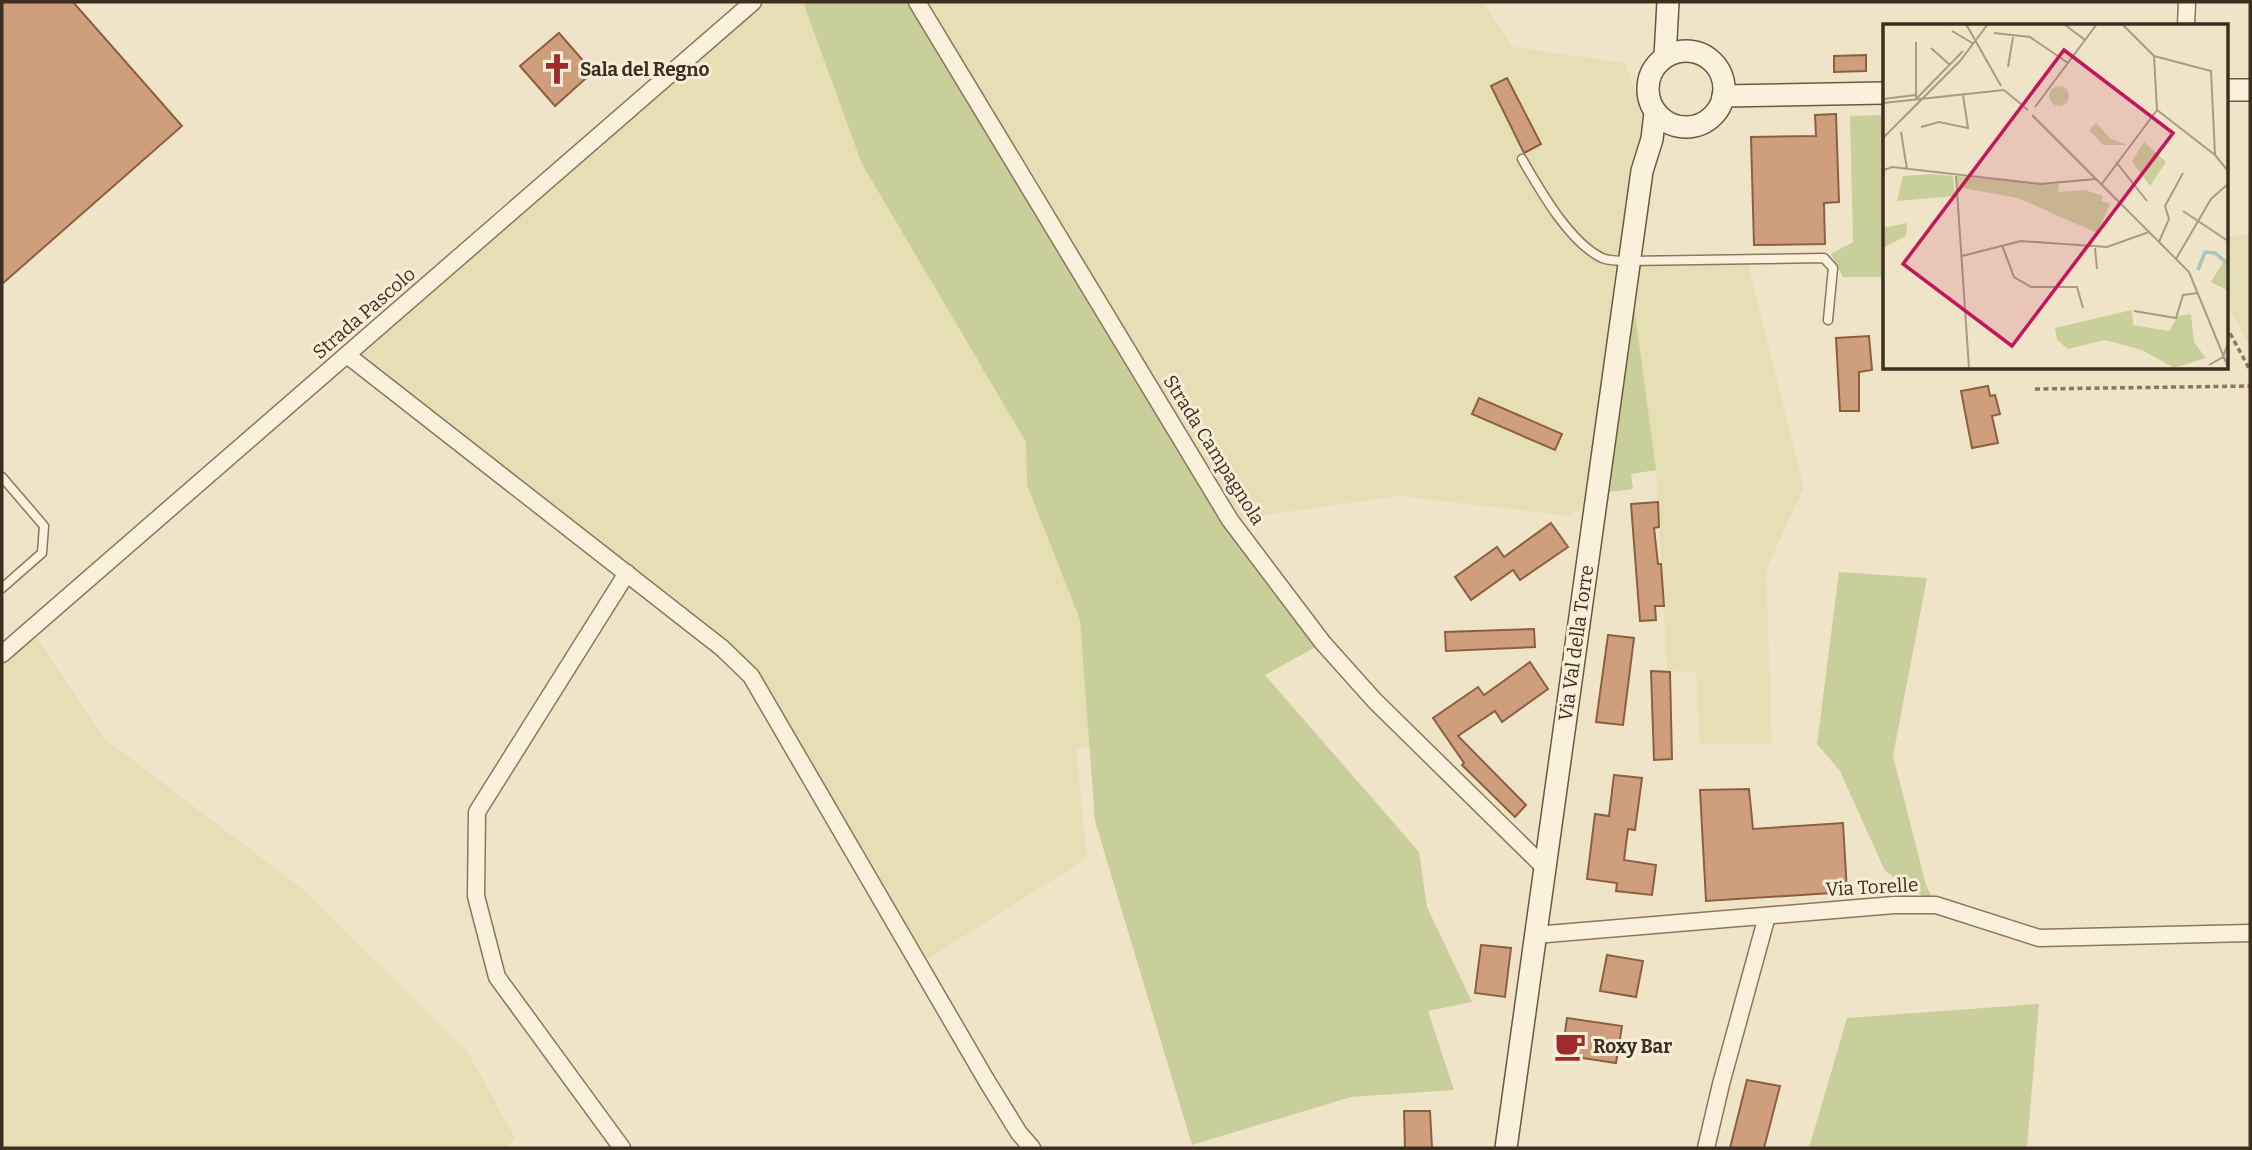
<svg xmlns="http://www.w3.org/2000/svg" width="2252" height="1150" font-family="Bitter,serif">
<style>
.farmland{fill:#e6deb5}
.green{fill:#c9cf9b}
.building{fill:#cf9f7d;stroke:#8d5f41;stroke-width:2}
.lines{fill:none;stroke-linecap:round;stroke-linejoin:round}
.lane-casing{stroke:#8d765c;stroke-width:11}
.street-casing{stroke:#8d765c;stroke-width:19}
.secondary-casing{stroke:#6f573f;stroke-width:24}
.path{stroke:#8d765c;stroke-width:3.5;stroke-dasharray:5 3.5;stroke-linecap:butt}
.lane{stroke:#faf1dc;stroke-width:8}
.street{stroke:#faf1dc;stroke-width:16}
.secondary{stroke:#faf1dc;stroke-width:21}
.labels{text-anchor:middle;dominant-baseline:central;stroke-width:6;stroke-linejoin:round;paint-order:stroke}
.poi-label{font-size:19px;font-weight:bold;fill:#3d2e20;stroke:#f7eed8;text-anchor:start}
.street-label{font-size:19px;fill:#3d2e20;stroke:#f7eed8}
.inset-river{fill:none;stroke:#a9c4bc;stroke-width:3.5}
.inset-road{fill:none;stroke:#a89b85;stroke-width:2}
.view{fill:#c2185b;fill-opacity:0.15;stroke:#c2185b;stroke-width:3.5}
.inset-edge{fill:none;stroke:#3d2e20;stroke-width:3.5}
</style>
<rect width="100%" height="100%" fill="#f0e4c8"/>
<g class="farmland">
<path d="M 753,2 L 803,2 L 862,164 L 1026,442 L 1027,485 L 1080,620 L 1090,746 L 1076,749 L 1087,858 L 918,965 L 751,676 L 347,355 Z"/>
<path d="M 917,2 L 1483,2 L 1513,47 L 1625,63 L 1652,139 L 1630,261 L 1747,259 L 1804,487 L 1766,570 L 1772,744 L 1700,744 L 1696,672 L 1667,671 L 1656,470 L 1631,474 L 1633,489 L 1608,492 L 1570,516 L 1399,496 L 1230,520 Z"/>
<path d="M 2250,234 L 2250,347 L 2226,301 L 2226,236 Z"/>
<path d="M 31,629 L 105,739 L 305,891 L 467,1051 L 515,1138 L 507,1148 L 2,1148 L 2,654 Z"/>
</g>
<g class="green">
<path d="M 803,2 L 917,2 L 1230,520 L 1323,643 L 1265,675 L 1419,852 L 1427,907 L 1472,1002 L 1428,1011 L 1454,1090 L 1351,1097 L 1192,1145 L 1095,821 L 1080,620 L 1027,485 L 1026,442 L 862,164 Z"/>
<path d="M 1884,115 L 1884,277 L 1843,277 L 1831,254 L 1853,242 L 1850,116 Z"/>
<path d="M 1634,306 L 1656,470 L 1631,474 L 1633,489 L 1608,492 Z"/>
<path d="M 1839,572 L 1927,578 L 1893,756 L 1926,885 L 1936,905 L 1885,871 L 1840,771 L 1817,744 Z"/>
<path d="M 2039,1004 L 2027,1148 L 1809,1148 L 1847,1018 Z"/>
</g>
<g class="building">
<path d="M 2,2 L 73,2 L 182,126 L 2,284 Z"/>
<path d="M 559,33 L 593,72 L 555,106 L 520,66 Z"/>
<path d="M 1866,55 L 1866,71 L 1834,72 L 1834,56 Z"/>
<path d="M 1507,78 L 1541,144 L 1524,153 L 1491,86 Z"/>
<path d="M 1836,114 L 1839,202 L 1824,203 L 1825,244 L 1754,245 L 1751,137 L 1816,136 L 1815,115 Z"/>
<path d="M 1869,336 L 1872,370 L 1859,372 L 1859,411 L 1840,411 L 1836,338 Z"/>
<path d="M 1988,386 L 1990,396 L 1995,395 L 2000,414 L 1992,416 L 1998,443 L 1972,448 L 1961,391 Z"/>
<path d="M 1479,398 L 1562,434 L 1555,450 L 1472,414 Z"/>
<path d="M 1658,502 L 1659,527 L 1654,528 L 1658,564 L 1661,564 L 1664,606 L 1655,606 L 1656,620 L 1640,621 L 1631,504 Z"/>
<path d="M 1551,523 L 1568,547 L 1520,580 L 1513,570 L 1471,600 L 1455,577 L 1497,547 L 1504,557 Z"/>
<path d="M 1534,629 L 1535,647 L 1446,651 L 1445,632 Z"/>
<path d="M 1608,635 L 1634,638 L 1623,725 L 1596,722 Z"/>
<path d="M 1530,662 L 1548,689 L 1502,722 L 1495,711 L 1458,736 L 1526,805 L 1515,817 L 1462,765 L 1464,763 L 1433,718 L 1478,687 L 1484,695 Z"/>
<path d="M 1651,671 L 1670,672 L 1672,759 L 1654,760 Z"/>
<path d="M 1614,775 L 1642,778 L 1635,830 L 1628,829 L 1624,860 L 1656,865 L 1652,895 L 1616,891 L 1617,883 L 1587,879 L 1595,814 L 1609,816 Z"/>
<path d="M 1749,789 L 1753,829 L 1843,823 L 1847,892 L 1706,901 L 1700,790 Z"/>
<path d="M 1481,945 L 1511,948 L 1505,997 L 1475,993 Z"/>
<path d="M 1607,955 L 1643,961 L 1636,997 L 1600,991 Z"/>
<path d="M 1567,1018 L 1622,1026 L 1616,1063 L 1562,1055 Z"/>
<path d="M 1747,1080 L 1780,1086 L 1764,1148 L 1730,1148 Z"/>
<path d="M 1404,1111 L 1430,1111 L 1432,1148 L 1405,1148 Z"/>
</g>
<g class="lines">
<defs>
<g id="lane">
<path d="M 1522,159 C 1540,190 1569,242 1602,258 C 1609,261 1621,261 1629,261 L 1824,258 L 1833,268 L 1828,320"/>
<path d="M 2,477 L 44,526 L 42,553 L 2,588"/>
</g>
<g id="street">
<path d="M 917,2 L 1230,520 L 1323,643 L 1375,701 L 1544,867"/>
<path d="M 2186,26 L 2187,2"/>
<path d="M 347,355 L 722,648 L 751,676 L 988,1083 L 1019,1133 L 1032,1148"/>
<path d="M 2,654 L 753,2"/>
<path d="M 1535,935 L 1894,905 L 1936,905 L 2039,938 L 2250,933"/>
<path d="M 622,1148 L 497,977 L 476,896 L 477,812 L 627,573"/>
<path d="M 1706,1148 L 1721,1084 L 1767,916"/>
</g>
<g id="secondary">
<circle cx="1686" cy="89" r="38"/>
<path d="M 1665,57 L 1668,2"/>
<path d="M 2226,90 L 2250,90"/>
<path d="M 1723,96 L 1884,93"/>
<path d="M 1506,1148 L 1642,171 L 1652,139 L 1655,113"/>
</g>
</defs>
<use href="#lane" class="lane-casing"/>
<use href="#street" class="street-casing"/>
<use href="#secondary" class="secondary-casing"/>
<g class="path">
<path d="M 2226,326 L 2250,370"/>
<path d="M 2035,389 L 2250,386"/>
</g>
<use href="#lane" class="lane"/>
<use href="#street" class="street"/>
<use href="#secondary" class="secondary"/>
</g>
<defs>
<symbol id="church-bare" viewBox="-9 -9 18 18"><path d="M-1.2-6h2.4v3.5h3.3v2.4h-3.3V6h-2.4V-.1h-3.3v-2.4h3.3Z" fill="#9e2a2b" stroke="#f7eed8" stroke-width="2.5" paint-order="stroke"/></symbol>
<symbol id="cafe-bare" viewBox="-9 -9 18 18"><path d="M-5.5-4.5H6V0H3Q3 3.5 0 3.5H-2.5Q-5.5 3.5-5.5 0ZM3-3.2v2h1.7v-2ZM-6 4.5H4V6H-6Z" fill="#9e2a2b" stroke="#f7eed8" stroke-width="2.5" paint-order="stroke"/></symbol>
</defs>
<g fill-rule="evenodd">
<use href="#church-bare" x="535" y="47" width="44" height="44"/>
<use href="#cafe-bare" x="1548" y="1024" width="44" height="44"/>
</g>
<g class="labels">
<g class="poi-label">
<text x="580" y="69">Sala del Regno</text>
<text x="1593" y="1046">Roxy Bar</text>
</g>
<g class="street-label">
<text transform="translate(364 313) rotate(-41)">Strada Pascolo</text>
<text transform="translate(1214 450) rotate(58)">Strada Campagnola</text>
<text transform="translate(1576 643) rotate(-82)">Via Val della Torre</text>
<text transform="translate(1872 887) rotate(-3)">Via Torelle</text>
</g>
</g>
<g transform="translate(1883 24)">
<rect width="345" height="345" fill="#f0e4c8"/>
<path d="M166 72a10 10 0 1 1 20 0a10 10 0 1 1-20 0ZM 213,99 L 227,114 L 244,121 L 220,121 L 206,106 ZM 261,118 L 283,138 L 267,162 L 249,137 ZM 48,150 L 70,152 L 72,172 L 14,177 L 20,152 ZM 73,152 L 176,160 L 175,168 L 202,166 L 220,172 L 218,177 L 227,180 L 214,209 L 135,174 L 74,163 ZM 24,199 L 23,212 L 0,224 L 0,204 ZM 342,235 L 345,237 L 344,266 L 328,258 ZM 249,286 L 250,301 L 286,307 L 295,292 L 308,290 L 311,318 L 323,334 L 291,344 L 259,326 L 222,316 L 185,325 L 174,316 L 172,304 Z" fill="#c9cf9b"/>
<path class="inset-river" d="M 315,246 L 322,228 L 332,229 L 345,240"/>
<path class="inset-road" d="M 83,0 L 118,62M 181,0 L 202,16M 239,0 L 271,32M 69,7 L 91,20M 111,9 L 147,13 L 185,39M 48,24 L 67,41M 271,32 L 328,47 L 332,131 L 345,147M 125,43 L 130,13M 121,66 L 145,86M 34,74 L 80,27M 0,75 L 32,71M 33,76 L 33,18M 0,79 L 121,66M 152,83 L 214,0M 274,86 L 332,131M 149,91 L 306,248 L 345,343M 38,103 L 56,98 L 85,104 L 80,71M 18,108 L 24,145M 0,114 L 77,37 L 105,0M 233,138 L 264,177M 73,152 L 86,344M 0,157 L 1,146 L 9,143 L 157,160 L 213,155M 218,161 L 274,86 L 271,32M 300,187 L 345,217M 276,218 L 286,195 L 282,182 L 300,149M 119,221 L 131,253 L 148,263 L 194,263 L 200,284M 212,224 L 214,245M 79,232 L 138,217 L 224,223 L 266,208M 293,235 L 328,175 L 345,160M 251,287 L 293,294 L 300,271 L 315,269M 326,341 L 340,333 L 345,319"/>
<path class="view" d="M 181,26 L 290,109 L 129,322 L 20,240 Z"/>
<rect width="345" height="345" class="inset-edge"/>
</g>
<rect width="2252" height="1150" fill="none" stroke="#3d2e20" stroke-width="7"/>
</svg>
